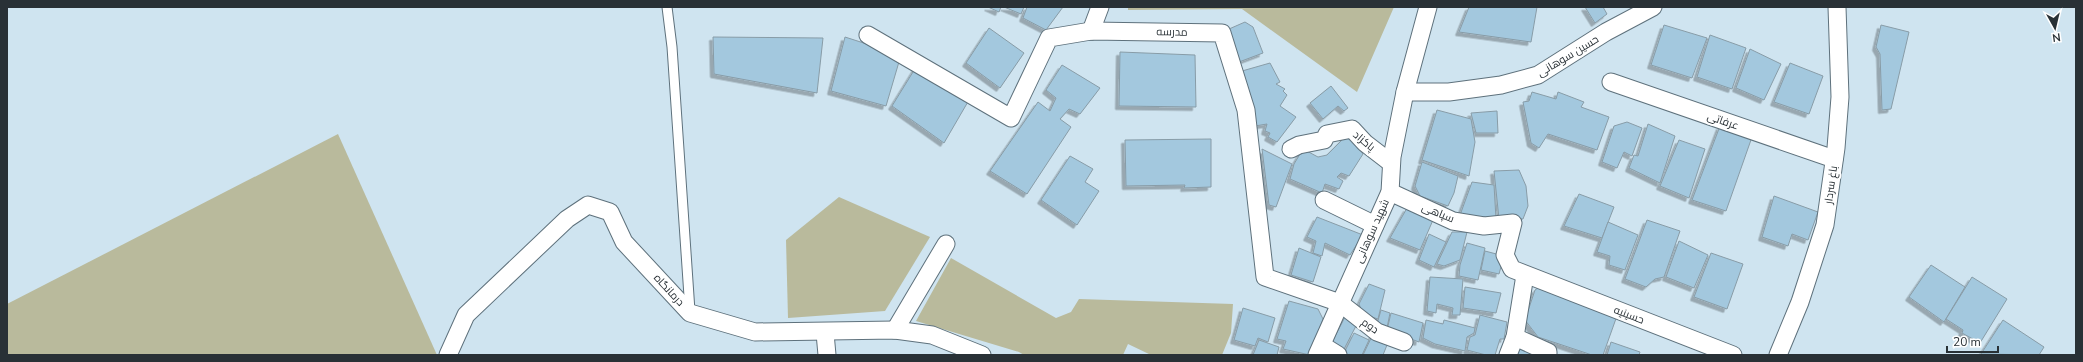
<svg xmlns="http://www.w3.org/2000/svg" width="2083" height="362" font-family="'Nunito Sans',Cairo,sans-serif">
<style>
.green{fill:#b9ba9c}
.building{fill:#a3c8de;stroke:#889ca7;filter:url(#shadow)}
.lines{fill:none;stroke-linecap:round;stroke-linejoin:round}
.lane-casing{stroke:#5e717c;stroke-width:11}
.street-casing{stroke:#5e717c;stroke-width:19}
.lane{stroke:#fff;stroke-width:9}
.street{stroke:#fff;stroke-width:17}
.labels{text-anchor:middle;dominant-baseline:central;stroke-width:4;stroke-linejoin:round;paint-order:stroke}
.street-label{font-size:11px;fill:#293136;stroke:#fff}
</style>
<defs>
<filter id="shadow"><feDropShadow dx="-3.5" dy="3.5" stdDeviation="0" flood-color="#0004"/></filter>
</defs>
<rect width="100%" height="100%" fill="#cfe4f0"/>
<g class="green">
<path d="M 1128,7 L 1394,7 L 1357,92 L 1242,9 L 1128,10 Z"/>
<path d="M 338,134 L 437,355 L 7,355 L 7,304 Z"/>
<path d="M 839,197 L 930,237 L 885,311 L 788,318 L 786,240 Z"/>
<path d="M 951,258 L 1056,318 L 1071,312 L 1079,299 L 1233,304 L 1231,333 L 1222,355 L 1151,355 L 1128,344 L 1123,355 L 1024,355 L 1019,352 L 916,321 Z"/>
</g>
<g class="building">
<path d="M 988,7 L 1001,7 L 999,12 Z"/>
<path d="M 1004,7 L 1024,7 L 1021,14 Z"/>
<path d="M 1027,7 L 1063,7 L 1046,30 L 1023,18 Z"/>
<path d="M 1469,7 L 1537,7 L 1531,42 L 1459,32 Z"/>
<path d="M 1585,7 L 1603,7 L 1607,14 L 1595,23 Z"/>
<path d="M 1245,22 L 1253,27 L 1263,53 L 1239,62 L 1229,29 Z"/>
<path d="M 1664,25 L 1707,38 L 1692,78 L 1651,65 Z"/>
<path d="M 1881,25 L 1909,32 L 1891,109 L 1882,110 L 1880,54 L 1876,47 Z"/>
<path d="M 989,28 L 1024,53 L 1000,88 L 966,63 Z"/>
<path d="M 1710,35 L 1746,48 L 1732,89 L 1697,77 Z"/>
<path d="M 713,37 L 823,38 L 817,93 L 714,74 Z"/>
<path d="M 845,37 L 901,55 L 886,106 L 831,91 Z"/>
<path d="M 1750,49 L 1781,64 L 1764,100 L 1736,88 Z"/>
<path d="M 1120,52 L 1195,55 L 1196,107 L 1119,106 Z"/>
<path d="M 921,59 L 969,100 L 944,143 L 892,106 Z"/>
<path d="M 1270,63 L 1280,82 L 1276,84 L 1285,89 L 1283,91 L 1287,95 L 1280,106 L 1296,117 L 1277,142 L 1268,137 L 1270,133 L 1265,131 L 1267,124 L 1255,126 L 1242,71 Z"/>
<path d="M 1790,63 L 1823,76 L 1809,114 L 1774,102 Z"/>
<path d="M 1062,65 L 1100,88 L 1080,114 L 1069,109 L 1060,119 L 1071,127 L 1027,194 L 990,171 L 1038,102 L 1050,111 L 1056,98 L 1046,90 Z"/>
<path d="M 1331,86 L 1348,108 L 1344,111 L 1338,106 L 1323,119 L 1310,103 Z"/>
<path d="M 1532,92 L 1556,99 L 1558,92 L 1584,102 L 1581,107 L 1609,117 L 1597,150 L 1548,134 L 1539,148 L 1531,143 L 1523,102 L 1529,101 Z"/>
<path d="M 1437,110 L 1471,119 L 1475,142 L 1469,176 L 1422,160 Z"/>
<path d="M 1497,111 L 1498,133 L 1476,133 L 1471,113 Z"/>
<path d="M 1627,122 L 1642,128 L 1632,156 L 1624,152 L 1617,168 L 1602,162 L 1614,126 Z"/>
<path d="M 1648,124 L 1675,136 L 1660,183 L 1629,168 L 1634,155 L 1638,156 Z"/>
<path d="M 1720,126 L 1752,137 L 1726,211 L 1692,200 Z"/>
<path d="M 1347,135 L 1363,154 L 1349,176 L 1341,173 L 1337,177 L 1343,181 L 1339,189 L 1325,184 L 1322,193 L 1290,179 L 1294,164 L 1303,149 L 1318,157 L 1327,155 Z"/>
<path d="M 1211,139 L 1211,187 L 1184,188 L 1185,185 L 1126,186 L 1125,140 Z"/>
<path d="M 1679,140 L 1705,149 L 1689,198 L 1660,186 Z"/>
<path d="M 1262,149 L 1292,164 L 1276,207 L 1269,205 Z"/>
<path d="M 1070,156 L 1093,169 L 1085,182 L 1099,191 L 1077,225 L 1041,200 Z"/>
<path d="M 1422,162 L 1458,176 L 1454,193 L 1448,206 L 1420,196 L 1415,186 Z"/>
<path d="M 1519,170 L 1526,186 L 1528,206 L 1523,219 L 1499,219 L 1494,171 Z"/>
<path d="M 1472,182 L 1494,185 L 1496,219 L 1459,218 Z"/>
<path d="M 1579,194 L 1614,207 L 1602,238 L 1564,226 Z"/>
<path d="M 1774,196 L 1818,212 L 1808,240 L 1792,234 L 1788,246 L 1762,237 Z"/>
<path d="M 1407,208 L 1433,220 L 1420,250 L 1390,238 Z"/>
<path d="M 1317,217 L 1363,235 L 1350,255 L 1325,243 L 1322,256 L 1313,253 L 1316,241 L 1307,237 Z"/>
<path d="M 1647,220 L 1680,231 L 1664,277 L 1655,279 L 1646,287 L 1625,279 Z"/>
<path d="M 1608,222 L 1638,235 L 1625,270 L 1609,265 L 1610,256 L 1597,252 Z"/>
<path d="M 1452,232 L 1467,232 L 1460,260 L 1444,266 L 1437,264 Z"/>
<path d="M 1429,234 L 1446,242 L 1434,267 L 1419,260 Z"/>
<path d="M 1679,241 L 1708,255 L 1694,288 L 1666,277 Z"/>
<path d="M 1467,243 L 1485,248 L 1478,280 L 1459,276 L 1460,265 Z"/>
<path d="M 1299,248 L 1321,257 L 1313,282 L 1291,275 Z"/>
<path d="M 1485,251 L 1504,256 L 1499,274 L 1481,270 Z"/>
<path d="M 1711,253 L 1743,264 L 1727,309 L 1694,297 Z"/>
<path d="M 1931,265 L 1965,287 L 1944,322 L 1909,297 Z"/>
<path d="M 1430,277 L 1463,279 L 1460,315 L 1452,315 L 1453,308 L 1437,304 L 1436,313 L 1427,311 Z"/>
<path d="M 1972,277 L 2007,299 L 1980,343 L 1962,333 L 1963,330 L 1946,319 Z"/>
<path d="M 1369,284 L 1385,290 L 1378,319 L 1363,314 L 1359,304 Z"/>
<path d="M 1542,285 L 1618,313 L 1603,355 L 1592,355 L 1538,337 L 1525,320 L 1535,290 Z"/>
<path d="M 1465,287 L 1501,293 L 1496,313 L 1463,308 Z"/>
<path d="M 1289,301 L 1318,309 L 1323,319 L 1310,355 L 1283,349 L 1286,341 L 1277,339 Z"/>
<path d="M 1243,308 L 1275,318 L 1268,342 L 1258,338 L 1255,346 L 1234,340 Z"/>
<path d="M 1381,310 L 1390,313 L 1387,328 L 1377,324 Z"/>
<path d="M 1391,313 L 1423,323 L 1419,342 L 1387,330 Z"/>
<path d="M 1480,315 L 1507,322 L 1504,339 L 1500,339 L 1495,355 L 1486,355 L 1467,350 L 1470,337 L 1475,335 Z"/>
<path d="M 1345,317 L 1357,324 L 1342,353 L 1330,346 Z"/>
<path d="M 1426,320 L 1443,324 L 1444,320 L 1475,328 L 1474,333 L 1467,337 L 1465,351 L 1435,344 L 1423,338 Z"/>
<path d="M 2003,320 L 2044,347 L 2039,355 L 1981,354 Z"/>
<path d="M 1354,333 L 1369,340 L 1362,355 L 1343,355 Z"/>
<path d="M 1373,334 L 1389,340 L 1383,355 L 1363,355 Z"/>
<path d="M 1259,340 L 1279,347 L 1277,355 L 1253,355 Z"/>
<path d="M 1611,342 L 1640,352 L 1639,355 L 1607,355 Z"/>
<path d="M 1521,345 L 1542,355 L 1517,355 Z"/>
</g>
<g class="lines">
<defs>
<path id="lane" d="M 667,7 L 672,47 L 690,311"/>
<g id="street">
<path d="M 1091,31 L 1100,7"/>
<path d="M 868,35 L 1011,118 L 1049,38 L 1091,31 L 1222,33 L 1246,110 L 1265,277 L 1340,303 L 1377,332 L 1404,342"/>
<path d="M 1611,82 L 1834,159"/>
<path d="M 1405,92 L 1449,92 L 1501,85 L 1538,75 L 1606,32 L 1653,7"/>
<path d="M 1291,149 L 1299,145 L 1324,140 L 1327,134 L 1352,129 L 1365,143 L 1391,163"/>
<path d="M 1390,192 L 1453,221 L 1484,226 L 1513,223 L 1505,255 L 1512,269 L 1733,355"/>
<path d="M 1324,200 L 1375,225"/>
<path d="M 895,330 L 946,244"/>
<path d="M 825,333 L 827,355"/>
<path d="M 1515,337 L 1548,352 L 1548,355"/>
<path d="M 1322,345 L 1338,355"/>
<path d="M 448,355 L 466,315 L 567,219 L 588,205 L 610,212 L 624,242 L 690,313 L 755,332 L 895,330 L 932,335 L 982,355"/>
<path d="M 1317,355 L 1390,192 L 1392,157 L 1405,92 L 1428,7"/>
<path d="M 1508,355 L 1515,337 L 1525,275"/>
<path d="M 1778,355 L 1800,302 L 1825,225 L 1836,148 L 1840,97 L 1837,7"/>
</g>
</defs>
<use href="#lane" class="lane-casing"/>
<use href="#street" class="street-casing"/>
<use href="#lane" class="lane"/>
<use href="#street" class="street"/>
</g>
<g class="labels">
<g class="street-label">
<text transform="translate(1172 32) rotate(1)">مدرسه</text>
<text transform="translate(1568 56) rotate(-31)">حسین سوهانی</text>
<text transform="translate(1723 121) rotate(19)">عرفاتی</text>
<text transform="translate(1364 141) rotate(40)">پاکزاد</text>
<text transform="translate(1831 185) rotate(-82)">باغ سردار</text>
<text transform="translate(1438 213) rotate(22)">سپاهی</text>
<text transform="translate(1372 231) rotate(-66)">شهید سوهانی</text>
<text transform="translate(669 290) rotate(47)">درمانگاه</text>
<text transform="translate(1629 315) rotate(21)">حسینیه</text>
<text transform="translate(1370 326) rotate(35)">دوم</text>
</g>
</g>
<rect width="2083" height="362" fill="none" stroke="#293136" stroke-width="16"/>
<g transform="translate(2055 28) rotate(172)" stroke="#ffffff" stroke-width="3" paint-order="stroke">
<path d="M0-3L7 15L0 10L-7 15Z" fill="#293136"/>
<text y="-6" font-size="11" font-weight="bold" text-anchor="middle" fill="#293136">N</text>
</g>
<path d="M1947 346v6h51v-6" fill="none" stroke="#293136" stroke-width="2"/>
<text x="1953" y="346" font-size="12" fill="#293136" stroke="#ffffff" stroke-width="3" paint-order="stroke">20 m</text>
</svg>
